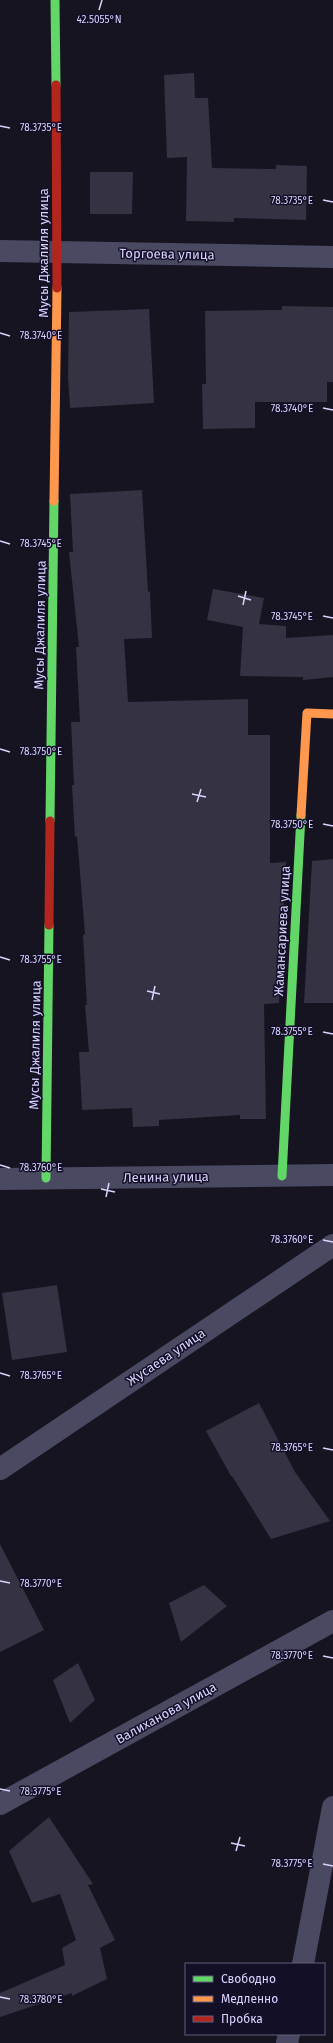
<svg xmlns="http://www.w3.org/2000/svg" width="333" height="2043" font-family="'Fira Sans',sans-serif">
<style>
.building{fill:#343243}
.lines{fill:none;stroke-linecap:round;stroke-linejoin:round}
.street{stroke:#4a4962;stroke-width:22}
.fast{stroke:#63d668;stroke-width:9}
.slow{stroke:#ff974d;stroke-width:9}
.jam{stroke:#b3261e;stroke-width:9}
.ticks{fill:none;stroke:#d9d4ff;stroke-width:1.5}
.labels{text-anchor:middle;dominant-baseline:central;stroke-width:3;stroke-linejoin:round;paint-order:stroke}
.street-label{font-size:13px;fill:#d9d4ff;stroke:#130f26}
.ticks-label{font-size:10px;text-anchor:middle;fill:#d9d4ff;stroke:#130f26;stroke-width:3;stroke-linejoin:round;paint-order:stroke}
</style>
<rect width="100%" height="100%" fill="#161421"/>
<g class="building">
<path d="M 194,73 L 195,98 L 208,98 L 212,168 L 276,169 L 276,165 L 307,166 L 306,220 L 234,218 L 234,222 L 186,221 L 187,157 L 167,158 L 164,75 Z"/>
<path d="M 90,172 L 133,172 L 132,214 L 90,214 Z"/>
<path d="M 282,306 L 333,307 L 333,382 L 327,382 L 327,402 L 255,402 L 255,428 L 203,429 L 202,384 L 206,384 L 205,311 L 282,310 Z"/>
<path d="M 149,309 L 154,403 L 70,408 L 68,377 L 69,312 Z"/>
<path d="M 142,490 L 148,592 L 150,591 L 152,638 L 124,639 L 128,702 L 248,699 L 248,735 L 270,735 L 270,863 L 286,862 L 279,1003 L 264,1004 L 266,1119 L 240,1119 L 240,1115 L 159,1120 L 159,1126 L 133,1127 L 132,1108 L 82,1110 L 79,1052 L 89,1052 L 85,1005 L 87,1005 L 83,935 L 85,934 L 77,836 L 75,837 L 72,785 L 74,785 L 71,722 L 80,722 L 76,647 L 79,647 L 69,552 L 73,552 L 70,494 Z"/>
<path d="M 213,589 L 264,598 L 259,624 L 286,626 L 286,638 L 333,635 L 333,677 L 303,680 L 303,677 L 240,676 L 243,627 L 207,620 Z"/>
<path d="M 333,859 L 333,1003 L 304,1003 L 312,861 Z"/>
<path d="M 57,1285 L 67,1352 L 12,1360 L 2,1293 Z"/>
<path d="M 259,1403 L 295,1472 L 330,1521 L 271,1539 L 232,1476 L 231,1476 L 206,1431 Z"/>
<path d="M 0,1544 L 44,1630 L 0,1652 Z"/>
<path d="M 204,1585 L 227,1606 L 181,1642 L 169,1603 Z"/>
<path d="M 78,1663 L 95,1700 L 70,1723 L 53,1680 Z"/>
<path d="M 49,1817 L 93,1884 L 88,1885 L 115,1940 L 100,1948 L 107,1979 L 72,1996 L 72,1993 L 0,2017 L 0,1993 L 65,1965 L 62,1948 L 76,1940 L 60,1894 L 32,1903 L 9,1851 Z"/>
</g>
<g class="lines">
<g class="street">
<path d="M 0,251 L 333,257"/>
<path d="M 0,1179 L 333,1175"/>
<path d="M 0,1469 L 333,1245"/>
<path d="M 0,1804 L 333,1621"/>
<path d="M 303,1964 L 333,1807"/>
<path d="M 287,2043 L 289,2034"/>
</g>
<g class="fast">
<path d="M 55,0 L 56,85"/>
<path d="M 50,821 L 54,501"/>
<path d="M 282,1176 L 301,815"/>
<path d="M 46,1178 L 49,925"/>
</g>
<g class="slow">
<path d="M 54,501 L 57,288"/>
<path d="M 301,815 L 307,713 L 333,714"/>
</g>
<g class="jam">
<path d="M 56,85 L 57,288"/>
<path d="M 49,925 L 50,821"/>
</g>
</g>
<path class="ticks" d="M 99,10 L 102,0M 0,126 L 10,128M 323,200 L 333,202M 0,333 L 10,336M 323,408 L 333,410M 0,541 L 10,544M 238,596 L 251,600M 243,605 L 246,591M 323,616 L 333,618M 0,749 L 10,752M 192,794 L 206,797M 197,802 L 201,789M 323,824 L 333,826M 0,957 L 10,960M 147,991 L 160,994M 152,1000 L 155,986M 323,1032 L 333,1034M 0,1165 L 10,1168M 101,1189 L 115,1192M 106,1197 L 109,1183M 323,1240 L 333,1242M 0,1373 L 10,1376M 323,1448 L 333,1450M 0,1581 L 10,1583M 323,1656 L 333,1658M 0,1789 L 10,1791M 231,1843 L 245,1846M 236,1851 L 240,1837M 323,1864 L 333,1866M 0,1997 L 10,1999"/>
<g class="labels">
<g class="street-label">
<text transform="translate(43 253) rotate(-90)">Мусы Джалиля улица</text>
<text transform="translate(167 254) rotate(1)">Торгоева улица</text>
<text transform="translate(40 625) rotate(-89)">Мусы Джалиля улица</text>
<text transform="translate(282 931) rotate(-87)">Жамансариева улица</text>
<text transform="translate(35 1045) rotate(-89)">Мусы Джалиля улица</text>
<text transform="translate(166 1177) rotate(-1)">Ленина улица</text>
<text transform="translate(166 1357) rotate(-34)">Жусаева улица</text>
<text transform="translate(166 1713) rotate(-29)">Валиханова улица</text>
</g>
</g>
<g class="ticks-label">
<text x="99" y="23">42.5055°N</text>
<text x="41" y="131">78.3735°E</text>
<text x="292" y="204">78.3735°E</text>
<text x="41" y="339">78.3740°E</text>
<text x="292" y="412">78.3740°E</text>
<text x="41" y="547">78.3745°E</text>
<text x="292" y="620">78.3745°E</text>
<text x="41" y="755">78.3750°E</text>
<text x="292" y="828">78.3750°E</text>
<text x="41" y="963">78.3755°E</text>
<text x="292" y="1035">78.3755°E</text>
<text x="41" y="1171">78.3760°E</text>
<text x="292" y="1243">78.3760°E</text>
<text x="41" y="1379">78.3765°E</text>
<text x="292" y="1451">78.3765°E</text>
<text x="41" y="1587">78.3770°E</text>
<text x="292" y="1659">78.3770°E</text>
<text x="41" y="1795">78.3775°E</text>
<text x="292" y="1867">78.3775°E</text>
<text x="41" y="2003">78.3780°E</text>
</g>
<rect x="185" y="1963" width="140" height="72" fill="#130f26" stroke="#625e7d"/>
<rect x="193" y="1976" width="20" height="6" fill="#63d668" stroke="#625e7d"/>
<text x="221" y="1983" font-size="12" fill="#d9d4ff">Свободно</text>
<rect x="193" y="1996" width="20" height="6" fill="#ff974d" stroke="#625e7d"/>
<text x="221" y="2003" font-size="12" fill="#d9d4ff">Медленно</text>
<rect x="193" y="2016" width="20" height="6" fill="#b3261e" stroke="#625e7d"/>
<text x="221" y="2023" font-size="12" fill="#d9d4ff">Пробка</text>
</svg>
